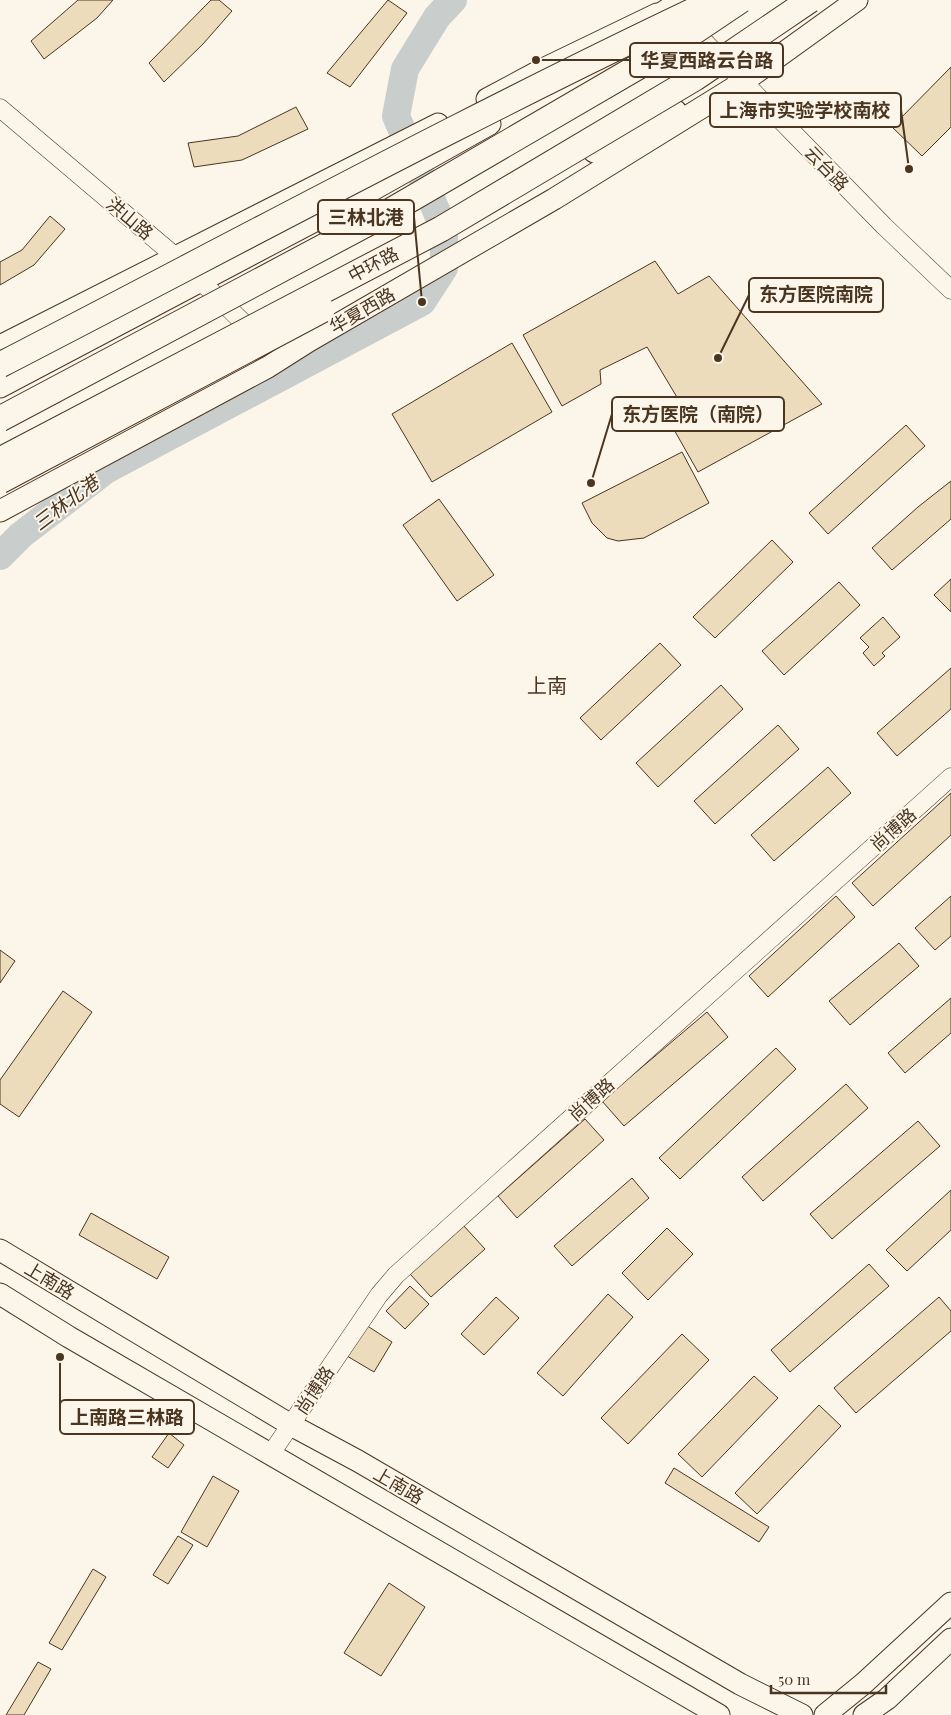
<svg xmlns="http://www.w3.org/2000/svg" width="951" height="1715" font-family="'Playfair Display','Noto Sans SC',serif">
<style>
.lines{fill:none;stroke-linecap:round;stroke-linejoin:round}
.river{stroke:#c9cecd;stroke-width:28}
.building{fill:#ecdcbc;stroke:#4a3520}
.minor-casing{stroke:#4a3520;stroke-width:19}
.major-casing{stroke:#4a3520;stroke-width:23}
.minor{stroke:#fbf6e9;stroke-width:18}
.major{stroke:#fbf6e9;stroke-width:21}
.highway-bridge-casing{stroke:#4a3520;stroke-width:27;stroke-linecap:butt}
.highway-bridge{stroke:#fbf6e9;stroke-width:25}
.labels{text-anchor:middle;dominant-baseline:central;stroke-width:4;stroke-linejoin:round;paint-order:stroke}
.street-label{font-size:18px;fill:#4a3520;stroke:#fbf6e9}
.water-label{font-size:19px;font-style:italic;fill:#4a3520;stroke:#fbf6e9}
.quarter-label{font-size:20px;fill:#4a3520;stroke:#fbf6e9}
.leader{fill:none;stroke:#4a3520;stroke-width:2}
.callout-dot{fill:#4a3520;stroke:#fbf6e9;stroke-width:2}
.callout{fill:#fbf6e9;stroke:#4a3520;stroke-width:2}
.callout-label{font-size:19px;text-anchor:middle;font-weight:bold;fill:#4a3520}
</style>
<rect width="100%" height="100%" fill="#fbf6e9"/>
<g class="lines">
<path class="river" d="M 0,556 L 21,535 L 106,470 L 422,302 L 444,268 L 444,229 L 396,116 L 405,69 L 437,17 L 453,0"/>
</g>
<g class="building">
<path d="M 78,0 L 113,0 L 97,18 L 44,59 L 31,41 Z"/>
<path d="M 211,0 L 219,0 L 232,11 L 203,44 L 164,82 L 149,63 Z"/>
<path d="M 388,0 L 407,13 L 350,87 L 327,73 Z"/>
<path d="M 951,67 L 951,127 L 922,156 L 892,127 Z"/>
<path d="M 296,107 L 308,129 L 242,160 L 194,167 L 188,143 L 238,136 Z"/>
<path d="M 50,216 L 65,229 L 34,265 L 0,285 L 0,262 L 22,250 Z"/>
<path d="M 655,261 L 678,294 L 709,276 L 822,404 L 698,472 L 668,419 L 684,409 L 647,347 L 600,370 L 601,384 L 562,406 L 523,335 Z"/>
<path d="M 512,343 L 552,412 L 432,482 L 392,414 Z"/>
<path d="M 906,425 L 925,446 L 828,534 L 809,513 Z"/>
<path d="M 682,452 L 709,503 L 644,538 L 618,541 L 607,538 L 592,523 L 582,503 Z"/>
<path d="M 951,481 L 951,519 L 892,570 L 872,548 L 918,507 Z"/>
<path d="M 439,499 L 494,575 L 457,601 L 403,525 Z"/>
<path d="M 772,540 L 793,562 L 715,638 L 693,617 Z"/>
<path d="M 951,579 L 951,612 L 934,595 Z"/>
<path d="M 839,582 L 860,605 L 784,675 L 762,651 Z"/>
<path d="M 883,617 L 900,637 L 882,653 L 885,656 L 874,666 L 863,653 L 869,647 L 860,638 Z"/>
<path d="M 660,643 L 681,665 L 601,740 L 580,718 Z"/>
<path d="M 951,668 L 951,709 L 897,756 L 877,733 Z"/>
<path d="M 721,685 L 743,709 L 658,787 L 636,763 Z"/>
<path d="M 778,725 L 799,749 L 715,824 L 694,801 Z"/>
<path d="M 828,767 L 851,793 L 774,861 L 751,835 Z"/>
<path d="M 951,793 L 951,835 L 873,906 L 852,883 Z"/>
<path d="M 836,896 L 855,917 L 768,997 L 749,976 Z"/>
<path d="M 951,896 L 951,936 L 935,950 L 915,928 Z"/>
<path d="M 899,943 L 919,966 L 850,1025 L 829,1001 Z"/>
<path d="M 0,950 L 15,961 L 0,983 Z"/>
<path d="M 63,991 L 92,1012 L 19,1117 L 0,1104 L 0,1080 Z"/>
<path d="M 951,998 L 951,1033 L 905,1073 L 888,1053 Z"/>
<path d="M 707,1012 L 728,1037 L 624,1126 L 602,1101 Z"/>
<path d="M 776,1048 L 796,1069 L 680,1179 L 659,1158 Z"/>
<path d="M 846,1084 L 868,1108 L 763,1201 L 742,1177 Z"/>
<path d="M 585,1119 L 604,1140 L 517,1218 L 498,1196 Z"/>
<path d="M 918,1121 L 940,1146 L 832,1239 L 810,1214 Z"/>
<path d="M 632,1178 L 649,1198 L 572,1266 L 554,1246 Z"/>
<path d="M 951,1190 L 951,1230 L 907,1271 L 886,1250 Z"/>
<path d="M 91,1213 L 169,1257 L 157,1279 L 79,1235 Z"/>
<path d="M 463,1225 L 485,1249 L 431,1297 L 410,1274 Z"/>
<path d="M 667,1228 L 693,1254 L 648,1300 L 622,1273 Z"/>
<path d="M 869,1264 L 889,1286 L 790,1372 L 771,1350 Z"/>
<path d="M 410,1286 L 429,1304 L 405,1329 L 386,1311 Z"/>
<path d="M 608,1294 L 633,1317 L 563,1396 L 537,1373 Z"/>
<path d="M 496,1297 L 519,1318 L 484,1355 L 461,1334 Z"/>
<path d="M 939,1297 L 951,1311 L 951,1331 L 856,1413 L 834,1388 Z"/>
<path d="M 366,1325 L 392,1342 L 374,1372 L 347,1356 Z"/>
<path d="M 682,1334 L 709,1360 L 628,1444 L 601,1418 Z"/>
<path d="M 754,1376 L 778,1398 L 702,1477 L 678,1454 Z"/>
<path d="M 819,1405 L 841,1426 L 757,1514 L 735,1493 Z"/>
<path d="M 169,1433 L 184,1445 L 168,1468 L 152,1457 Z"/>
<path d="M 674,1468 L 769,1527 L 759,1542 L 665,1483 Z"/>
<path d="M 213,1476 L 239,1491 L 207,1547 L 181,1532 Z"/>
<path d="M 178,1536 L 193,1545 L 168,1584 L 153,1575 Z"/>
<path d="M 93,1569 L 106,1577 L 62,1650 L 49,1643 Z"/>
<path d="M 389,1583 L 425,1607 L 381,1676 L 344,1653 Z"/>
<path d="M 38,1662 L 51,1669 L 24,1715 L 6,1715 Z"/>
</g>
<g class="lines">
<defs>
<g id="minor">
<path d="M 687,24 L 884,226 L 951,290"/>
<path d="M 0,108 L 176,257 L 255,334"/>
<path d="M 270,1455 L 379,1295 L 396,1275 L 951,777"/>
</g>
<g id="major">
<path d="M 646,24 L 681,0"/>
<path d="M 487,99 L 543,69 L 657,14"/>
<path d="M 594,152 L 637,128 L 676,111"/>
<path d="M 0,346 L 438,124"/>
<path d="M 0,387 L 360,197 L 490,124"/>
<path d="M 0,511 L 268,367 L 309,341 L 554,199 L 743,82 L 857,0"/>
<path d="M 0,1250 L 291,1425 L 358,1461 L 740,1684 L 802,1715"/>
<path d="M 0,1294 L 69,1337 L 719,1715"/>
<path d="M 825,1715 L 863,1684 L 951,1603"/>
<path d="M 864,1715 L 887,1699 L 951,1639"/>
</g>
</defs>
<use href="#minor" class="minor-casing"/>
<use href="#major" class="major-casing"/>
<use href="#minor" class="minor"/>
<use href="#major" class="major"/>
<defs>
<g id="highway-bridge">
<path d="M 0,365 C 238,242 474,114 716,0"/>
<path d="M 0,419 L 387,213 L 665,51 L 741,0"/>
<path d="M 0,460 L 441,229 L 695,78 L 810,0"/>
<path d="M 0,481 L 322,310"/>
</g>
</defs>
<use href="#highway-bridge" class="highway-bridge-casing"/>
<use href="#highway-bridge" class="highway-bridge"/>
</g>
<g class="labels">
<g class="street-label">
<text transform="translate(827 168) rotate(46)">云台路</text>
<text transform="translate(130 218) rotate(40)">洪山路</text>
<text transform="translate(373 264) rotate(-28)">中环路</text>
<text transform="translate(362 310) rotate(-30)">华夏西路</text>
<text transform="translate(893 829) rotate(-42)">尚博路</text>
<text transform="translate(591 1099) rotate(-42)">尚博路</text>
<text transform="translate(50 1280) rotate(31)">上南路</text>
<text transform="translate(314 1390) rotate(-56)">尚博路</text>
<text transform="translate(399 1485) rotate(30)">上南路</text>
</g>
<g class="water-label">
<text transform="translate(65 502) rotate(-37)">三林北港</text>
</g>
<g class="quarter-label">
<text x="547" y="684">上南</text>
</g>
</g>
<path class="leader" d="M536 60L630 60M909 169L901 110M422 302L414 217M718 358L749 295M591 483L612 414M60 1357L60 1417"/>
<g class="callout-dot">
<circle cx="536" cy="60" r="5"/>
<circle cx="909" cy="169" r="5"/>
<circle cx="422" cy="302" r="5"/>
<circle cx="718" cy="358" r="5"/>
<circle cx="591" cy="483" r="5"/>
<circle cx="60" cy="1357" r="5"/>
</g>
<g class="callout">
<rect x="630" y="43" width="153" height="34" rx="5"/>
<rect x="710" y="93" width="191" height="34" rx="5"/>
<rect x="318" y="200" width="96" height="34" rx="5"/>
<rect x="749" y="278" width="134" height="34" rx="5"/>
<rect x="612" y="397" width="172" height="34" rx="5"/>
<rect x="60" y="1400" width="134" height="34" rx="5"/>
</g>
<g class="callout-label">
<text x="707" y="67">华夏西路云台路</text>
<text x="805" y="117">上海市实验学校南校</text>
<text x="366" y="224">三林北港</text>
<text x="816" y="301">东方医院南院</text>
<text x="698" y="421">东方医院（南院）</text>
<text x="127" y="1424">上南路三林路</text>
</g>
<path d="M771 1685v8h115v-8" fill="none" stroke="#4a3520" stroke-width="2.5"/>
<text x="778" y="1685" font-size="15" fill="#4a3520" stroke="#fbf6e9" stroke-width="4" paint-order="stroke">50 m</text>
</svg>
